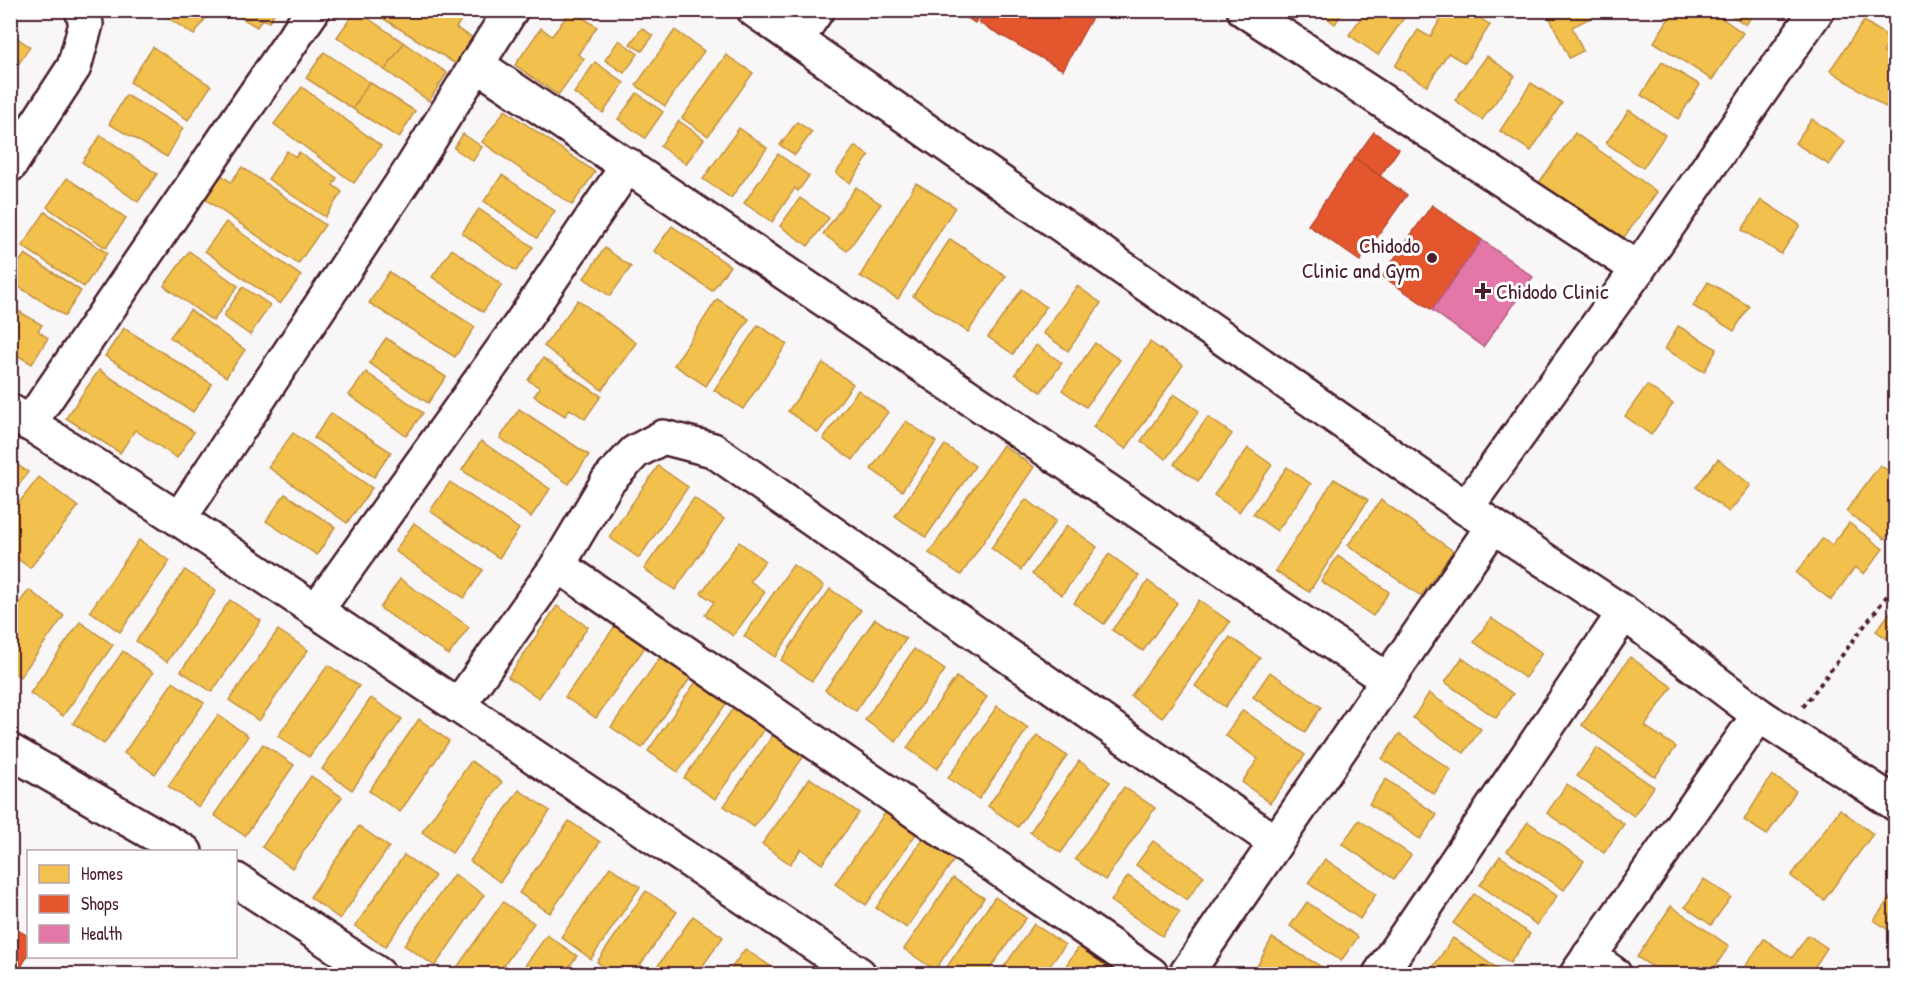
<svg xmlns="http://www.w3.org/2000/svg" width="1906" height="985" font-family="'Patrick Hand',sans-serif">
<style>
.homes{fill:#f2c14e;stroke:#c09044;stroke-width:1.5}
.shops{fill:#e4572e;stroke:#b6462d;stroke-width:1.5}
.health{fill:#e377a8;stroke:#b55d82;stroke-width:1.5}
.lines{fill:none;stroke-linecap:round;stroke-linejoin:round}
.minor-casing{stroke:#4a1f2b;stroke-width:38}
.path{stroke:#4a1f2b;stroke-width:4;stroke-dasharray:4.5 4.5;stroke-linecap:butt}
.minor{stroke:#fff;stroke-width:33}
.poi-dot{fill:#4a1f2b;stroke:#fff;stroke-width:2}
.labels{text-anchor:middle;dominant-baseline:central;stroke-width:6;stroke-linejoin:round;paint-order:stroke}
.poi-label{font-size:22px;fill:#4a1f2b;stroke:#fff;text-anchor:end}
</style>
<rect width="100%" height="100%" fill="#f8f6f7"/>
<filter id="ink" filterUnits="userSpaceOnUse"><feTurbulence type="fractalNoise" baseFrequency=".0167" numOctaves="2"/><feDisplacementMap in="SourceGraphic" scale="12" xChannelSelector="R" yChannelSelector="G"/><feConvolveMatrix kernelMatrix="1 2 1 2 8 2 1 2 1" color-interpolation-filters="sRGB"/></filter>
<g filter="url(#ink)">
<g class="homes">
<path d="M 163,10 L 211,10 L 194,35 L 161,13 Z"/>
<path d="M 228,10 L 276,10 L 269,22 L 262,19 L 257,27 Z"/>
<path d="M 356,10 L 404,43 L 385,70 L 337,37 Z"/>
<path d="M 383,10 L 461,10 L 465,13 L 456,28 L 473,38 L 456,64 L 379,16 Z"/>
<path d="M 571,10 L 597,27 L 578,54 L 584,59 L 558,95 L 515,65 L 541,28 L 552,36 Z"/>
<path d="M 1316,10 L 1344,10 L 1335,24 Z"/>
<path d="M 1366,10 L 1400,10 L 1406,15 L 1378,55 L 1349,35 Z"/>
<path d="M 1446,10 L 1468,10 L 1490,25 L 1465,63 L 1448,53 L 1427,86 L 1395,66 L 1418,30 L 1430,37 Z"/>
<path d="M 1546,10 L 1606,10 L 1572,27 L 1583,51 L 1569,58 Z"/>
<path d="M 1674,10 L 1710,10 L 1743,33 L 1712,80 L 1654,42 Z"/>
<path d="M 1724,10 L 1755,10 L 1746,25 Z"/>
<path d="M 1864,21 L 1892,39 L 1883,52 L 1896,60 L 1896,92 L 1885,107 L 1830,70 Z"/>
<path d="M 642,28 L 653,36 L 642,51 L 630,44 Z"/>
<path d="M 675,30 L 704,51 L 665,106 L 636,85 Z"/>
<path d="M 10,33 L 30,47 L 15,69 L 10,66 Z"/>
<path d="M 619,40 L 638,54 L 624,73 L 605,60 Z"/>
<path d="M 404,43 L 447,73 L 429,101 L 385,70 Z"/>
<path d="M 153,47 L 211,86 L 188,120 L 130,82 Z"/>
<path d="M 324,52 L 369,82 L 353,109 L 306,78 Z"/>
<path d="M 726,55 L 753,73 L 708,136 L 682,118 Z"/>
<path d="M 1487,56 L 1515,76 L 1482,120 L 1455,100 Z"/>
<path d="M 595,62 L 624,83 L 603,113 L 574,93 Z"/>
<path d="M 1662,62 L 1700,85 L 1678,119 L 1641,95 Z"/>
<path d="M 369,82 L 415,111 L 399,138 L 353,109 Z"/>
<path d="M 1531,83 L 1562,103 L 1531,151 L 1500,131 Z"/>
<path d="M 302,87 L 381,146 L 354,183 L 274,124 Z"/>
<path d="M 637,93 L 663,112 L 645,138 L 618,119 Z"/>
<path d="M 126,95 L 183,128 L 167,157 L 109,124 Z"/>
<path d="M 505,110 L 595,172 L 572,205 L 482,142 Z"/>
<path d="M 1629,110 L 1665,135 L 1643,168 L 1606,143 Z"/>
<path d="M 1812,119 L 1845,142 L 1829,165 L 1795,143 Z"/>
<path d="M 679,121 L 704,139 L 686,164 L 660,146 Z"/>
<path d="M 797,122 L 812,132 L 795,155 L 780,145 Z"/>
<path d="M 739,128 L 767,148 L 731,198 L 703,179 Z"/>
<path d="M 1575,133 L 1657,192 L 1619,244 L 1537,185 Z"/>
<path d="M 463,134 L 482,147 L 473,161 L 454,148 Z"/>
<path d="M 101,135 L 157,174 L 138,202 L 82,162 Z"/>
<path d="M 855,146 L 869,156 L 850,183 L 836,173 Z"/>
<path d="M 287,151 L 296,157 L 299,152 L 337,178 L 333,185 L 342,192 L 325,217 L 268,179 Z"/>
<path d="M 778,154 L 809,176 L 798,191 L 795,188 L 772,222 L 744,203 Z"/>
<path d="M 242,167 L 325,225 L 298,264 L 205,199 L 221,175 L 231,182 Z"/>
<path d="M 502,175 L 555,211 L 537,238 L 484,201 Z"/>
<path d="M 67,178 L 126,218 L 106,248 L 47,207 Z"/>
<path d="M 916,183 L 955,207 L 898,299 L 860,276 Z"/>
<path d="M 856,187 L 881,204 L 847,251 L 823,234 Z"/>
<path d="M 800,198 L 829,218 L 808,246 L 780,226 Z"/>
<path d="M 1761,200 L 1800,225 L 1781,254 L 1742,230 Z"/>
<path d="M 479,209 L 533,247 L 516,271 L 462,233 Z"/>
<path d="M 45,212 L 107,253 L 84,287 L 22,246 Z"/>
<path d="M 226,222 L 301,276 L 280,304 L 205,251 Z"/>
<path d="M 672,226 L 730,266 L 712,291 L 654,251 Z"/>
<path d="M 950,239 L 1006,276 L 968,332 L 913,296 Z"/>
<path d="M 605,248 L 631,267 L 610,296 L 584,278 Z"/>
<path d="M 452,249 L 502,285 L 483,312 L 432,277 Z"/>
<path d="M 189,251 L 238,286 L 213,321 L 164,286 Z"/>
<path d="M 25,254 L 81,291 L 65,316 L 10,281 L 10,275 Z"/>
<path d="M 389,272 L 475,327 L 455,357 L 369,303 Z"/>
<path d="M 1708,282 L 1749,306 L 1734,331 L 1693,306 Z"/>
<path d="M 1077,286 L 1101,303 L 1068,351 L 1043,333 Z"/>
<path d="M 243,287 L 270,305 L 250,335 L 223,316 Z"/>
<path d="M 1022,289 L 1046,307 L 1013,354 L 988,337 Z"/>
<path d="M 717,299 L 749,319 L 706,386 L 674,365 Z"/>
<path d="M 578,300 L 636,343 L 602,390 L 544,346 Z"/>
<path d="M 10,306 L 42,325 L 38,331 L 48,338 L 32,364 L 10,351 Z"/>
<path d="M 190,310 L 245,350 L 226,377 L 170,337 Z"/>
<path d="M 758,325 L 787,344 L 743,409 L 714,390 Z"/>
<path d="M 1678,326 L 1717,349 L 1704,372 L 1665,349 Z"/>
<path d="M 124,328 L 212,384 L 193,412 L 105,356 Z"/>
<path d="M 386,338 L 446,377 L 428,403 L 369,363 Z"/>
<path d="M 1150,342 L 1183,365 L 1126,449 L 1093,427 Z"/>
<path d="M 1095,343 L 1120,360 L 1086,407 L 1062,390 Z"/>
<path d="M 1036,345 L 1062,363 L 1041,392 L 1015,374 Z"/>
<path d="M 543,358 L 601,396 L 585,419 L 570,409 L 565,416 L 534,396 L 540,388 L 528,380 Z"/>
<path d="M 823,363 L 853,384 L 818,433 L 788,411 Z"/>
<path d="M 99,370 L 194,432 L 177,458 L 135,430 L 120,453 L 66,418 Z"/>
<path d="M 366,372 L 423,413 L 406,436 L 349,395 Z"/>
<path d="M 1647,385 L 1673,404 L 1651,435 L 1625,416 Z"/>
<path d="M 858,390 L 888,412 L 853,460 L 823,439 Z"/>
<path d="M 1174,394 L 1199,411 L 1166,459 L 1141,441 Z"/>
<path d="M 519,409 L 589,455 L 569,484 L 500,438 Z"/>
<path d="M 331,413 L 391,452 L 374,477 L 314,438 Z"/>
<path d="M 1208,417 L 1232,434 L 1198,481 L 1174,464 Z"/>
<path d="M 906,421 L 936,442 L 902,491 L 871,469 Z"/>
<path d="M 293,433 L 372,488 L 347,523 L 268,467 Z"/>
<path d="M 481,441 L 550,489 L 531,517 L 462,470 Z"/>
<path d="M 945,445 L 975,466 L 926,537 L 895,516 Z"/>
<path d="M 1003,445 L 1034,467 L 961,575 L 929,553 Z"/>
<path d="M 1248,448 L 1272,465 L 1239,512 L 1214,495 Z"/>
<path d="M 1718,459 L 1751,485 L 1729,512 L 1696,487 Z"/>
<path d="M 10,460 L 28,472 L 10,498 Z"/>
<path d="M 1880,465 L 1896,476 L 1896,524 L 1885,539 L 1846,511 Z"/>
<path d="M 658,466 L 688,487 L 639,558 L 609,537 Z"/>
<path d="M 1287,467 L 1311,484 L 1277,531 L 1253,514 Z"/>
<path d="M 39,477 L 78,507 L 30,568 L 10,553 L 10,514 Z"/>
<path d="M 1334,479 L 1368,500 L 1309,592 L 1275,571 Z"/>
<path d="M 450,482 L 519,529 L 499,558 L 430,511 Z"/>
<path d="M 285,494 L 335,527 L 317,555 L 266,521 Z"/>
<path d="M 694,498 L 724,519 L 675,590 L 644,569 Z"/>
<path d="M 1026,499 L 1056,521 L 1021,570 L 991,548 Z"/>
<path d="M 1381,500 L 1453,551 L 1421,596 L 1348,545 Z"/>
<path d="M 414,523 L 483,570 L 464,598 L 395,551 Z"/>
<path d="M 1849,523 L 1883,549 L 1864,574 L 1855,567 L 1831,600 L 1796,573 L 1823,538 L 1832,545 Z"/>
<path d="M 1067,525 L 1097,547 L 1062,595 L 1032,574 Z"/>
<path d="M 139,540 L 170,561 L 120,632 L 90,611 Z"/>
<path d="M 739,542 L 765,561 L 750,581 L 765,592 L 733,636 L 705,615 L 714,602 L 701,593 Z"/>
<path d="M 1109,554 L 1139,576 L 1104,624 L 1074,603 Z"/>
<path d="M 1338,556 L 1389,592 L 1373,616 L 1321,581 Z"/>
<path d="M 793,565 L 824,586 L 775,657 L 744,636 Z"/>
<path d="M 185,570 L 216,591 L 167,662 L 136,641 Z"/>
<path d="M 10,577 L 19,582 L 10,595 Z"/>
<path d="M 400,579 L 469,627 L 449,655 L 380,608 Z"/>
<path d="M 1148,581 L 1177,603 L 1143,651 L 1112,630 Z"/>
<path d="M 830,589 L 861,610 L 812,681 L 781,660 Z"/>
<path d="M 29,590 L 64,616 L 20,677 L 10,670 L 10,615 Z"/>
<path d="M 230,600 L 261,621 L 212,692 L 181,671 Z"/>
<path d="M 1199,600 L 1230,622 L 1162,718 L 1131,696 Z"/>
<path d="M 1896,605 L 1896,645 L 1876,631 Z"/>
<path d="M 557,606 L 588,627 L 539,698 L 508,677 Z"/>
<path d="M 1491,618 L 1542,653 L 1525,678 L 1474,642 Z"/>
<path d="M 875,619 L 906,639 L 856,711 L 825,690 Z"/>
<path d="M 80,622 L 113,645 L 63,716 L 30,693 Z"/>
<path d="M 615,626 L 645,647 L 596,718 L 565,697 Z"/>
<path d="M 278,630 L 308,650 L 259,721 L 229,700 Z"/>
<path d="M 1230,637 L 1260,658 L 1225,707 L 1195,686 Z"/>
<path d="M 914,649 L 945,670 L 896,742 L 865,720 Z"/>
<path d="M 123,651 L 153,673 L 104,744 L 73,723 Z"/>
<path d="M 661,656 L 691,677 L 642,748 L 611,727 Z"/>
<path d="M 1630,657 L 1672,687 L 1645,726 L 1676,747 L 1655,777 L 1582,725 Z"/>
<path d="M 1462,658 L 1513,694 L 1496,718 L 1445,682 Z"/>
<path d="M 328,665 L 359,686 L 309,757 L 278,736 Z"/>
<path d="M 1270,672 L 1321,707 L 1305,732 L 1253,697 Z"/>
<path d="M 956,677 L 987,697 L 937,769 L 907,748 Z"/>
<path d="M 697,680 L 728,701 L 678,772 L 648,751 Z"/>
<path d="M 173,682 L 204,703 L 155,774 L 124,753 Z"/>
<path d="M 1429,693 L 1481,729 L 1464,753 L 1413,718 Z"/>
<path d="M 371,698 L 402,719 L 352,790 L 322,769 Z"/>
<path d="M 997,706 L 1028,728 L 979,799 L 948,778 Z"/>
<path d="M 734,707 L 765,728 L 715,799 L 684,778 Z"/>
<path d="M 1243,710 L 1305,755 L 1270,803 L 1242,782 L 1258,759 L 1225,735 Z"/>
<path d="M 218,715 L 248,736 L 199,807 L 168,786 Z"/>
<path d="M 419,719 L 449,741 L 400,812 L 369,791 Z"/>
<path d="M 1399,734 L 1451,770 L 1434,794 L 1382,759 Z"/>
<path d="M 773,735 L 804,756 L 754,827 L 724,806 Z"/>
<path d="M 1037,735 L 1067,756 L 1018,827 L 988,806 Z"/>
<path d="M 263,744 L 294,765 L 245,836 L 214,815 Z"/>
<path d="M 1597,748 L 1654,787 L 1634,816 L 1577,776 Z"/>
<path d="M 471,761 L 502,782 L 452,853 L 422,832 Z"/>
<path d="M 1079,761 L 1110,782 L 1061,853 L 1030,832 Z"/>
<path d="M 1772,775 L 1796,791 L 1767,835 L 1744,820 Z"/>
<path d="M 311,776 L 342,797 L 292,868 L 262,847 Z"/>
<path d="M 810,778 L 859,813 L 822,864 L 801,849 L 790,864 L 762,844 Z"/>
<path d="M 1386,779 L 1437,815 L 1420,839 L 1369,804 Z"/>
<path d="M 1567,784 L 1624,824 L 1604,853 L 1547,813 Z"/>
<path d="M 1124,787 L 1155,808 L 1105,880 L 1075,859 Z"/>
<path d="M 519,790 L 550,811 L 500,882 L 470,861 Z"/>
<path d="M 1840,809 L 1873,834 L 1824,900 L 1791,876 Z"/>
<path d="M 885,813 L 916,834 L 866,905 L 835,884 Z"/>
<path d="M 1359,820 L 1411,855 L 1394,879 L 1342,844 Z"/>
<path d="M 569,821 L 600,842 L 550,913 L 519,893 Z"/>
<path d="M 1528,822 L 1584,861 L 1564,890 L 1507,851 Z"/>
<path d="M 359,826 L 389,847 L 340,919 L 310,897 Z"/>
<path d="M 925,836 L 956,857 L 907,928 L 876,908 Z"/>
<path d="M 1153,841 L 1204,876 L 1187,900 L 1136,865 Z"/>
<path d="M 404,855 L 435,876 L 385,947 L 355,926 Z"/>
<path d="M 1500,856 L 1557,896 L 1537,925 L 1480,885 Z"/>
<path d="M 1325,859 L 1376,894 L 1360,919 L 1308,883 Z"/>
<path d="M 610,867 L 640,887 L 591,959 L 561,937 Z"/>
<path d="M 454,874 L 484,895 L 435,966 L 404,945 Z"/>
<path d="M 1128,876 L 1180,912 L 1162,936 L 1111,901 Z"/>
<path d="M 953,878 L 984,898 L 935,970 L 904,949 Z"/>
<path d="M 1704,879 L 1731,897 L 1711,925 L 1685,907 Z"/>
<path d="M 1896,889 L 1896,935 L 1874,920 Z"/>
<path d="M 646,891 L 677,912 L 634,974 L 615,974 L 597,962 Z"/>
<path d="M 1474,894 L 1530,934 L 1510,963 L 1453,923 Z"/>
<path d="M 995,897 L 1026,918 L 986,974 L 955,974 L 946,968 Z"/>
<path d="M 503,902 L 534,923 L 498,974 L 456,974 L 453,973 Z"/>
<path d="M 1307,902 L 1358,937 L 1341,961 L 1290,926 Z"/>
<path d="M 1671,906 L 1729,946 L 1710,974 L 1664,974 L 1637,957 Z"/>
<path d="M 693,916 L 723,937 L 697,974 L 652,974 Z"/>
<path d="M 1034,924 L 1065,945 L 1044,974 L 999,974 Z"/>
<path d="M 547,935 L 577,956 L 564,974 L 519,974 Z"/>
<path d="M 1808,935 L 1827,948 L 1810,974 L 1802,974 L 1795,970 L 1792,974 L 1740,974 L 1764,939 L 1792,958 Z"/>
<path d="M 1272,938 L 1334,974 L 1253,974 Z"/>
<path d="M 1453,938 L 1505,974 L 1444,974 L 1433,967 Z"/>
<path d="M 1079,947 L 1119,974 L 1067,974 L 1062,971 Z"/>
<path d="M 745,949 L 776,970 L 773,974 L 727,974 Z"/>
<path d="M 596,968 L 606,974 L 592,974 Z"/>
</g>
<g class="shops">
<path d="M 955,10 L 982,10 L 975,23 Z"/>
<path d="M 1096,10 L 1063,70 L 979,23 L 985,10 Z"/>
<path d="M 1374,132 L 1399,149 L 1380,176 L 1355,158 Z"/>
<path d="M 1355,158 L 1407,195 L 1360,261 L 1308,225 Z"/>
<path d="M 1432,205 L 1482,240 L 1432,310 L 1382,276 Z"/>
<path d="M 10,926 L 28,936 L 28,955 L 17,974 L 10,974 Z"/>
</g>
<path class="health" d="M 1482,240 L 1533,277 L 1483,347 L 1432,310 Z"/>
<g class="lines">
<defs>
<g id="minor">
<path d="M 754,10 L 1466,508 L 1624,613 L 1759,715 L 1896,804"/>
<path d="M 1244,10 L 1638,269"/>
<path d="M 797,39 L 817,10"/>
<path d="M 476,64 L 1386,679"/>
<path d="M 10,165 L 74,67 L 86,24 L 82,10"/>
<path d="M 10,411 L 179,519 L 859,974"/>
<path d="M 29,424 L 313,10"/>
<path d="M 1466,508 L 1638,269 L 1817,10"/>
<path d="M 179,519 L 410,171 L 511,10"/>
<path d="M 558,565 L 1151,974"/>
<path d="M 316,611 L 522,322 L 628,165"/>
<path d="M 458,706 L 558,565 L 608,481 L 635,452 L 663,437 L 713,450 L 1275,842"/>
<path d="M 10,751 L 185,852"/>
<path d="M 236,880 L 378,974"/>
<path d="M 1589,956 L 1614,974"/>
<path d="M 1186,974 L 1493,526"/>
<path d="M 1380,974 L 1624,613"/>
<path d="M 1577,974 L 1759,715"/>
</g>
</defs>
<use href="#minor" class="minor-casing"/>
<path class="path" d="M 1803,707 L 1896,584"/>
<use href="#minor" class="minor"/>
</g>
</g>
<g class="poi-dot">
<circle cx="1432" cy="258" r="6"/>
<path d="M1480 282h6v6h6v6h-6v6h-6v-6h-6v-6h6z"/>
</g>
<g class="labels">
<g class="poi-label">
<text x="1420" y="245">Chidodo<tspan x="1420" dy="25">Clinic and Gym</tspan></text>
<text x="1496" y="291" text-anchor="start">Chidodo Clinic</text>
</g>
</g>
<rect width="1906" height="985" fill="none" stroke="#fff" stroke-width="36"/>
<rect x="18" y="18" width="1870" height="949" fill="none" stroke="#4a1f2b" stroke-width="2" filter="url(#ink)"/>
<rect x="27" y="850" width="210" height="108" fill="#ffffff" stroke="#b7a5aa" stroke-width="1.5"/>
<rect x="39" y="865" width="30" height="18" fill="#f2c14e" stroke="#b7a5aa" stroke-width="1.5"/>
<text x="81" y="880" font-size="18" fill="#4a1f2b">Homes</text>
<rect x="39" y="895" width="30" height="18" fill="#e4572e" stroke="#b7a5aa" stroke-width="1.5"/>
<text x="81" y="910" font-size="18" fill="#4a1f2b">Shops</text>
<rect x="39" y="925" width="30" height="18" fill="#e377a8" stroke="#b7a5aa" stroke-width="1.5"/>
<text x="81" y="940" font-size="18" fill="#4a1f2b">Health</text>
</svg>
